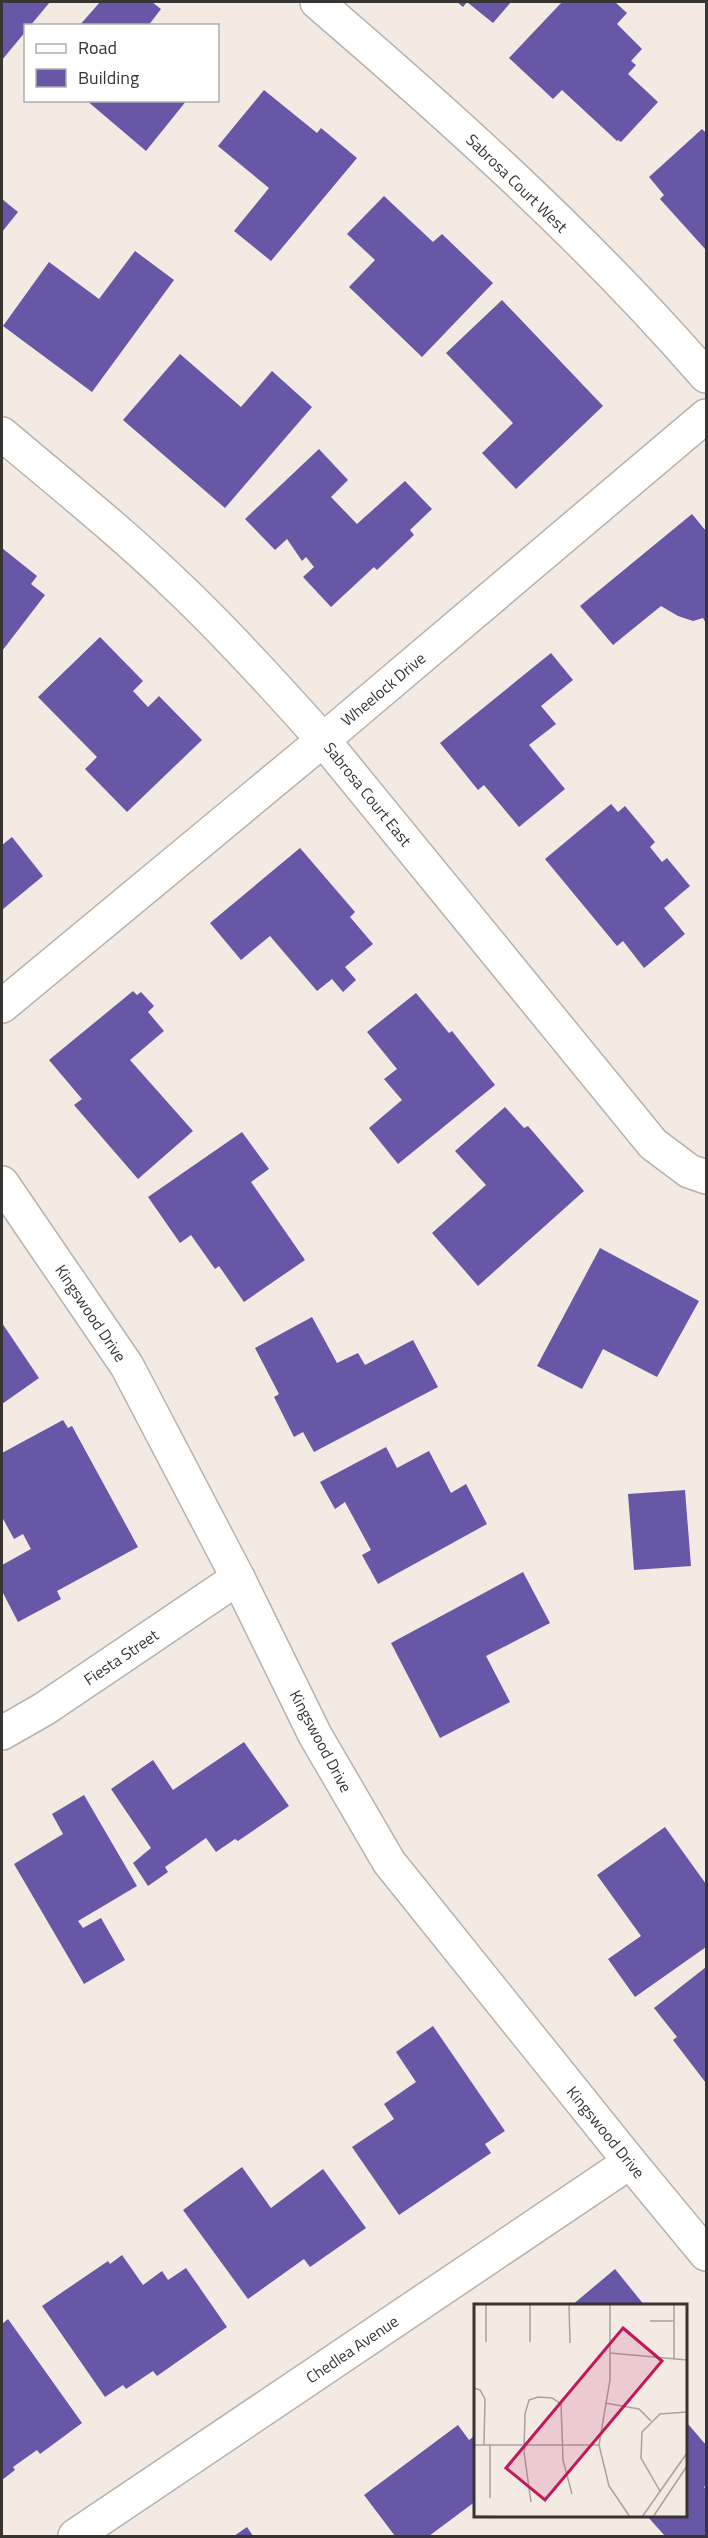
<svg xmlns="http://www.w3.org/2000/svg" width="708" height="2538" font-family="'Titillium Web',sans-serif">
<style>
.building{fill:#6857a6}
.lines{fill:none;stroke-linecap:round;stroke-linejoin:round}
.minor-casing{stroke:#b9b1ab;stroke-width:36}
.tertiary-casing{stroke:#b9b1ab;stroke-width:36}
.minor{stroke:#fff;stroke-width:33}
.tertiary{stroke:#fff;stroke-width:33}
.labels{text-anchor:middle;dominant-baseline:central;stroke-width:6;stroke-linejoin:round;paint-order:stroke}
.street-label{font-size:16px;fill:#383432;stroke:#fff}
.inset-road{fill:none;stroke:#a8a19d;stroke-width:1.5}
.view{fill:#c2185b;fill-opacity:0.15;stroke:#c2185b;stroke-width:3}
.inset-edge{fill:none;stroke:#383432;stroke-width:3}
</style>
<rect width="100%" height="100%" fill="#f3eae4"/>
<g class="building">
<path d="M 2,2 L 50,2 L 30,26 L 26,26 L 26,31 L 2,60 Z"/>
<path d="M 100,2 L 152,2 L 161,9 L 148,26 L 79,26 Z"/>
<path d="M 457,2 L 511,2 L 493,23 L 467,2 L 463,7 Z"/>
<path d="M 562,2 L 615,2 L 627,13 L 617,24 L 642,49 L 631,61 L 636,65 L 628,74 L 658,102 L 621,142 L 618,140 L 617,141 L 562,90 L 553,99 L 509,58 Z"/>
<path d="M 264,90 L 317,133 L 321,128 L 357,158 L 271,261 L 234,231 L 269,188 L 218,146 Z"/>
<path d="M 86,100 L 187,100 L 146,151 Z"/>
<path d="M 702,129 L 706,133 L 706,250 L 660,199 L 664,195 L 649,177 Z"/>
<path d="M 384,196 L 433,242 L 442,234 L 493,283 L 422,357 L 349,287 L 375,260 L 347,234 Z"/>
<path d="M 2,199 L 18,212 L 2,232 Z"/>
<path d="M 135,251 L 174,280 L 92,392 L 3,326 L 49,262 L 99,299 Z"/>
<path d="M 502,300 L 603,406 L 516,489 L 482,453 L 513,423 L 446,353 Z"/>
<path d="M 180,354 L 241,407 L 272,371 L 312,407 L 225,508 L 123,420 Z"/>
<path d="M 319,449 L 348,480 L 331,497 L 357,524 L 405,481 L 432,509 L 410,530 L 414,535 L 377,570 L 374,567 L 331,607 L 303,577 L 314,567 L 306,557 L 302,561 L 287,539 L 275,550 L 245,519 Z"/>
<path d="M 692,514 L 706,531 L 706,623 L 703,618 L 693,621 L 678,616 L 661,606 L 613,645 L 580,606 Z"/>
<path d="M 2,548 L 37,576 L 31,584 L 45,595 L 2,651 Z"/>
<path d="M 100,637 L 143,681 L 133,691 L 148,707 L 159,696 L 202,740 L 127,812 L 85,769 L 97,757 L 38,697 Z"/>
<path d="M 551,653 L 573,680 L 541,706 L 556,724 L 529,745 L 565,789 L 519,827 L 484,785 L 478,790 L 440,743 Z"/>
<path d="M 611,804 L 618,812 L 625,806 L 655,842 L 650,847 L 662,862 L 667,858 L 690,886 L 664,908 L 685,934 L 644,968 L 623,941 L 617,946 L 545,859 Z"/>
<path d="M 12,837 L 43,876 L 2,910 L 2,845 Z"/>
<path d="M 300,848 L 355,912 L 350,917 L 373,944 L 345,967 L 356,980 L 343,992 L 332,979 L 317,991 L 270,936 L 241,960 L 210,923 Z"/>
<path d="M 133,991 L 137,995 L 141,992 L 154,1006 L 148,1012 L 164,1031 L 130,1060 L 193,1131 L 138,1179 L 74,1105 L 82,1099 L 49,1060 Z"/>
<path d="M 416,993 L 449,1033 L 452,1031 L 495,1085 L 398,1164 L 369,1128 L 402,1100 L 384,1079 L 397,1069 L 367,1032 Z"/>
<path d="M 505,1107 L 524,1128 L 528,1126 L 584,1191 L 478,1286 L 432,1233 L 486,1185 L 455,1151 Z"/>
<path d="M 242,1132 L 269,1169 L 251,1182 L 305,1260 L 244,1302 L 219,1266 L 215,1269 L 191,1235 L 180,1243 L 148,1197 Z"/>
<path d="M 600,1248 L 699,1301 L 657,1377 L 603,1349 L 582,1389 L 537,1366 Z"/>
<path d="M 312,1317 L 337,1363 L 358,1353 L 365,1365 L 413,1340 L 438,1387 L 314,1452 L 303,1432 L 294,1437 L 274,1397 L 279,1394 L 255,1348 Z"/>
<path d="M 2,1323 L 39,1378 L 2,1404 Z"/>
<path d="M 63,1420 L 68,1428 L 72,1426 L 138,1547 L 57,1591 L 61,1599 L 18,1622 L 2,1591 L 2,1565 L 31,1549 L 23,1534 L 14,1539 L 2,1517 L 2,1453 Z"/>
<path d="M 386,1447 L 397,1468 L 429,1451 L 451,1493 L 466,1484 L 487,1524 L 378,1584 L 362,1555 L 371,1550 L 345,1502 L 335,1509 L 320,1482 Z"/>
<path d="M 685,1490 L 691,1566 L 634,1570 L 628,1494 Z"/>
<path d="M 523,1572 L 550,1623 L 486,1656 L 510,1702 L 440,1738 L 391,1643 Z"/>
<path d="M 244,1742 L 289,1806 L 238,1841 L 235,1839 L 216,1852 L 206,1838 L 165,1867 L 168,1872 L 148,1886 L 133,1863 L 151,1848 L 111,1789 L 153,1760 L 173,1790 Z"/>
<path d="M 84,1795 L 137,1886 L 78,1921 L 83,1928 L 101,1918 L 125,1960 L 84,1984 L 14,1864 L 63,1834 L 52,1814 Z"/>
<path d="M 665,1827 L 706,1884 L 706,1947 L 635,1997 L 608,1959 L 641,1936 L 597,1875 Z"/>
<path d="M 706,1967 L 706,2083 L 673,2040 L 677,2037 L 654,2008 Z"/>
<path d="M 433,2026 L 505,2131 L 485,2144 L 491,2153 L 399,2215 L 352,2147 L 394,2119 L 384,2104 L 416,2082 L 396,2052 Z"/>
<path d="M 242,2167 L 271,2208 L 323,2169 L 366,2228 L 310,2267 L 304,2259 L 248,2299 L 183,2210 Z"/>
<path d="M 122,2255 L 143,2285 L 162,2271 L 168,2280 L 186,2268 L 227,2327 L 157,2376 L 153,2371 L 126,2389 L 123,2385 L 105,2397 L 42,2306 L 108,2261 L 110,2264 Z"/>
<path d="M 615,2269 L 645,2306 L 571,2306 Z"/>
<path d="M 8,2319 L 82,2423 L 40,2454 L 37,2450 L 13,2467 L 15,2470 L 2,2480 L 2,2324 Z"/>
<path d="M 688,2424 L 706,2445 L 706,2485 L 704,2487 L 706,2490 L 706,2536 L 665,2536 L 647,2516 L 686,2516 L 686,2426 Z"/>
<path d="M 458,2425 L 469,2440 L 476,2435 L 476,2501 L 429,2536 L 395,2536 L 364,2495 Z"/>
<path d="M 247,2527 L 253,2536 L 234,2536 Z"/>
</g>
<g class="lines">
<defs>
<g id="minor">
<path d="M 317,2 C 453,119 588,240 706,376"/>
<path d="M 2,434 C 60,483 120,531 175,584 C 227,633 275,686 323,740 L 653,1144 L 689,1171 L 706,1177"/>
<path d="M 2,1006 L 323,740 L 706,416"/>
<path d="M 2,1733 L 44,1709 L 238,1578"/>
<path d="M 75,2536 L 630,2162"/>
</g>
<path id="tertiary" d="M 2,1183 L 127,1366 L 238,1578 L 315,1735 L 389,1862 L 630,2162 L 706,2254"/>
</defs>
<use href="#minor" class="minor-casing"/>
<use href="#tertiary" class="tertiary-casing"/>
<use href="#minor" class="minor"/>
<use href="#tertiary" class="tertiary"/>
</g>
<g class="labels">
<g class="street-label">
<text transform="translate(517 183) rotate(44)">Sabrosa Court West</text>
<text transform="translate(383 689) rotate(-40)">Wheelock Drive</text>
<text transform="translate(368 794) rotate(51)">Sabrosa Court East</text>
<text transform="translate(91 1313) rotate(56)">Kingswood Drive</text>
<text transform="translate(121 1657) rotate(-34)">Fiesta Street</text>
<text transform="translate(321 1741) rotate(62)">Kingswood Drive</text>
<text transform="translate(606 2132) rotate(51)">Kingswood Drive</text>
<text transform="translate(352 2349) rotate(-34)">Chedlea Avenue</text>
</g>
</g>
<g transform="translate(474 2304)">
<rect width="213" height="213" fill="#f3eae4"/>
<path class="inset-road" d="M 56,0 L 56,38M 95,0 L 96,39M 136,0 L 136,76 L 125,141 L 135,182 L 156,213M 200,0 L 200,55M 176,17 L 200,17M 12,38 L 12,0M 136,49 L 213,56M 0,84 L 6,86 L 11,95 L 10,141M 131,99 L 165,105 L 177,117M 0,141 L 125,141M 16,141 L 16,194M 186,187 L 167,154 L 168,128 L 186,110 L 213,108M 57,198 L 50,148 L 51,110 L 55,96 L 64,93 L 78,94 L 87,100 L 89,156 L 98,190M 0,212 L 37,213M 168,213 L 213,149M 179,213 L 213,162"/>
<path class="view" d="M 149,24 L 188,57 L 71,196 L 32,164 Z"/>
<rect width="213" height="213" class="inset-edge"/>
</g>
<rect width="708" height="2538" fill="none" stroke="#383432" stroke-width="6"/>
<rect x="24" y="24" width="195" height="78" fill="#ffffff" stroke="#afaead" stroke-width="1.5"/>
<rect x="36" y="44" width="30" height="9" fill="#ffffff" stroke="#afaead" stroke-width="1.5"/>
<text x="78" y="54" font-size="18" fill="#383432">Road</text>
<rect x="36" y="69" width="30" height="18" fill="#6857a6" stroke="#afaead" stroke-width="1.5"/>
<text x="78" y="84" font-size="18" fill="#383432">Building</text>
</svg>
